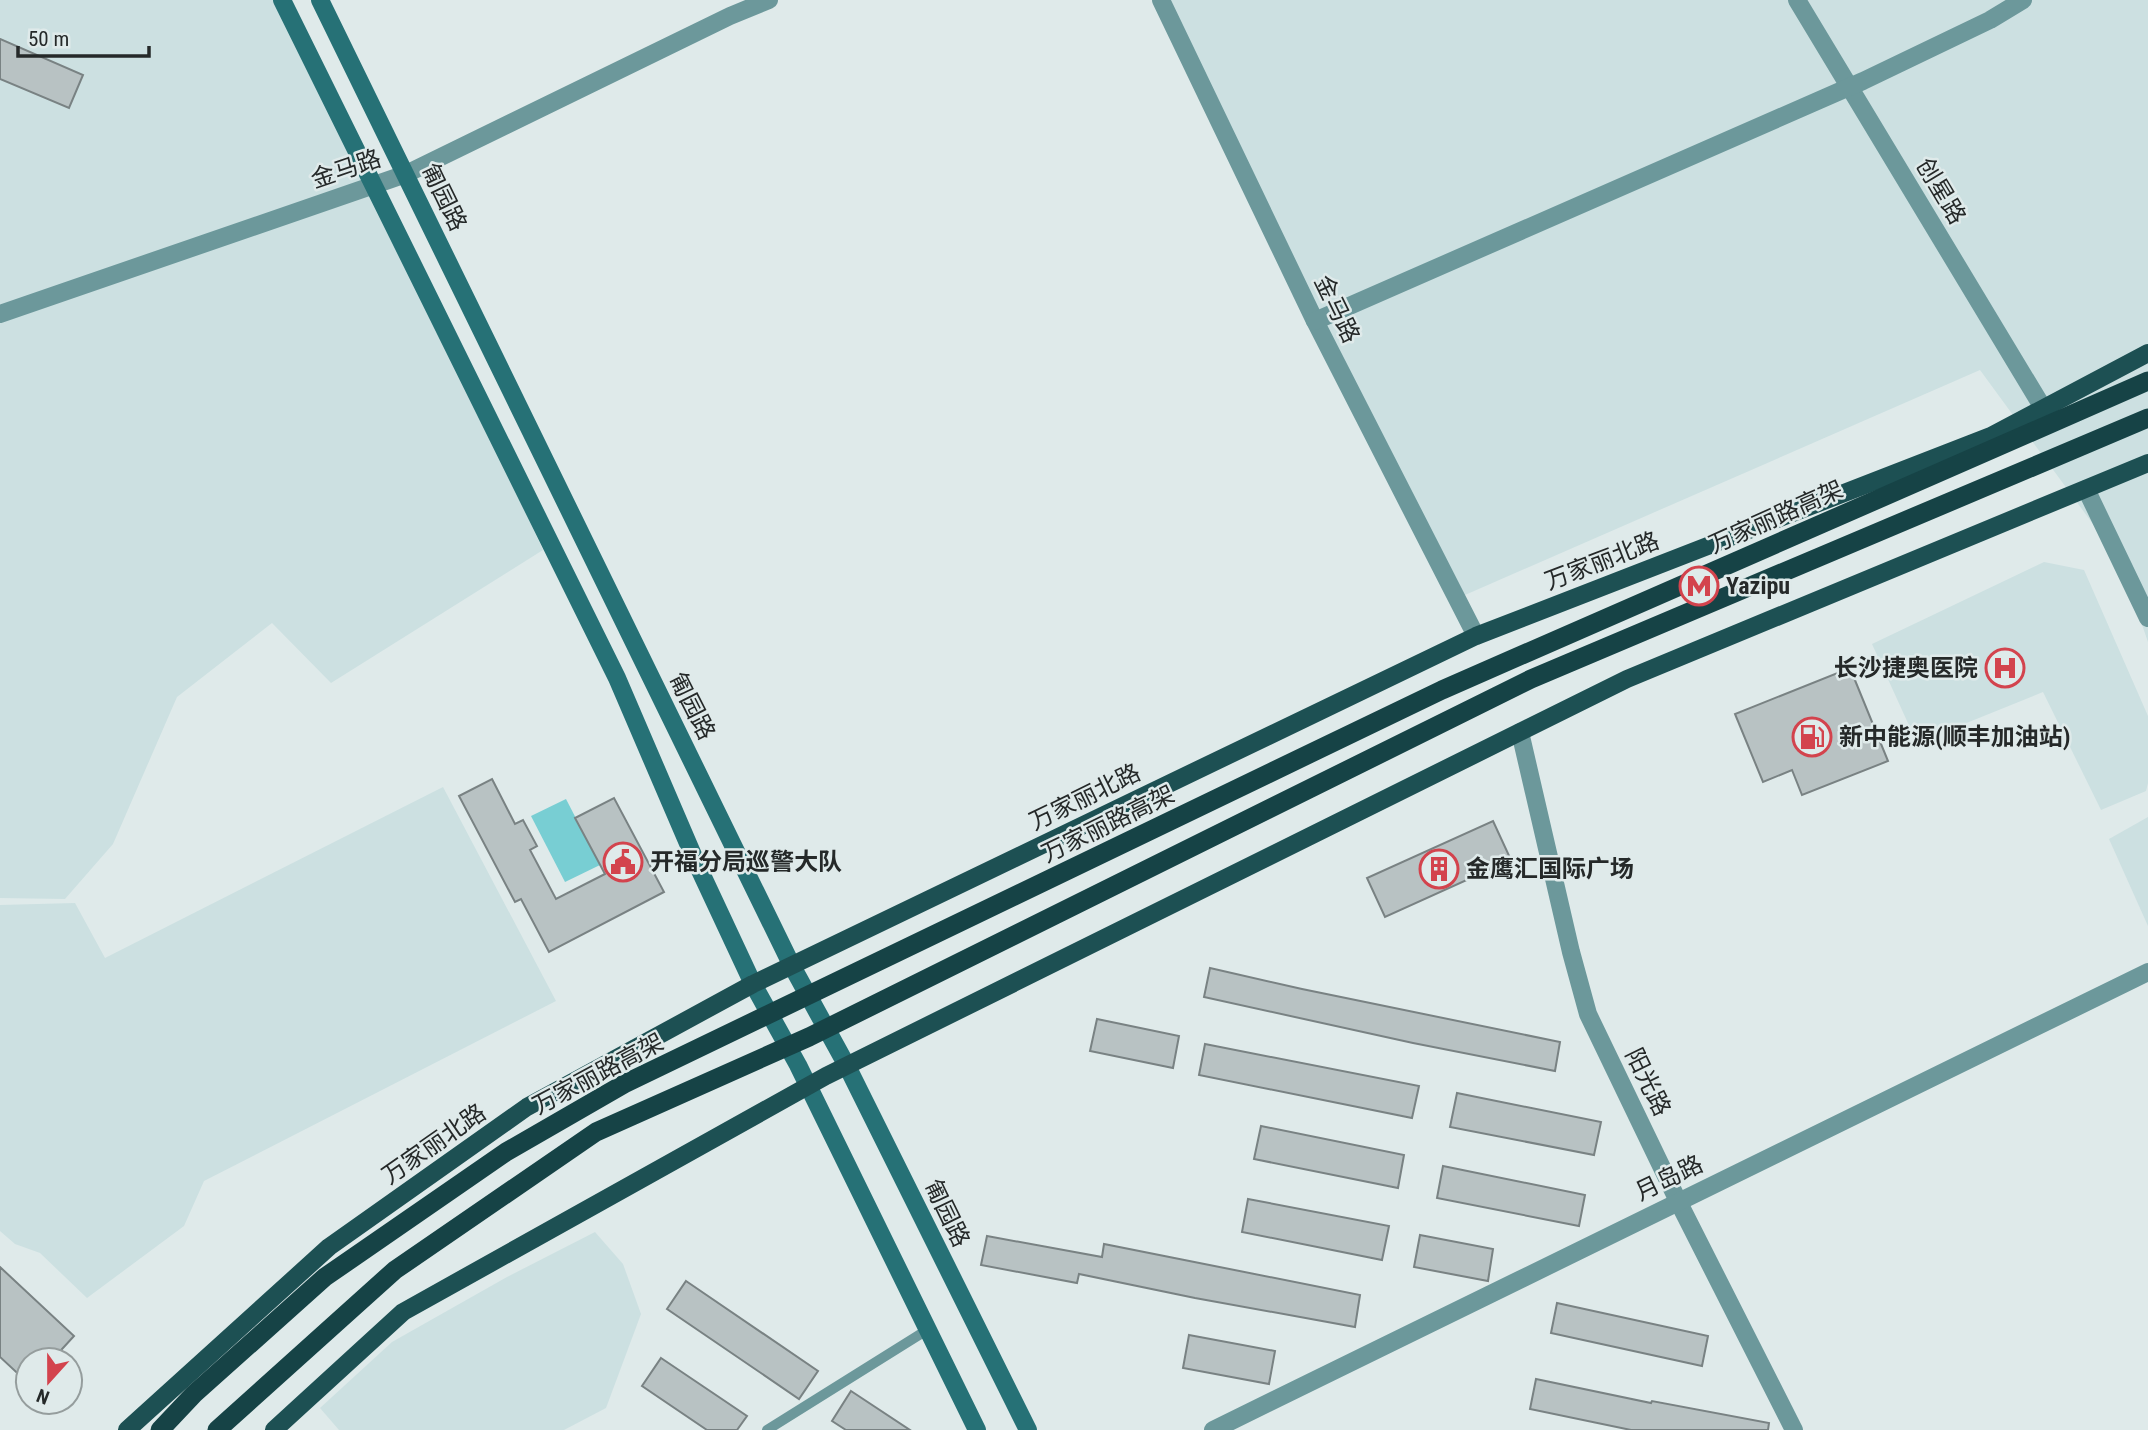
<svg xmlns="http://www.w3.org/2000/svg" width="2148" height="1430" font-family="'Roboto Condensed','Noto Sans SC',sans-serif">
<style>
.built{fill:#cce0e1}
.pitch{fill:#78ced3}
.building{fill:#b8c2c3;stroke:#798283;stroke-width:2}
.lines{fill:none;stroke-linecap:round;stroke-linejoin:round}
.service{stroke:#6c989b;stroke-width:10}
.minor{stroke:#6c989b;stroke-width:18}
.secondary{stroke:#267176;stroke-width:18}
.primary{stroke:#1d5053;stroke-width:18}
.trunk-bridge{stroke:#164346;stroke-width:19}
.labels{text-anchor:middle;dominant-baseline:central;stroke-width:5;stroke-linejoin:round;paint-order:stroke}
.street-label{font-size:24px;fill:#252929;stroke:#dfeaea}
.poi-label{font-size:24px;font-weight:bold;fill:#252929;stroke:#dfeaea;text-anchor:start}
</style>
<rect width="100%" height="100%" fill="#dfeaea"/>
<g class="built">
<path d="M 0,0 L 290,0 L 373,186 L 543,550 L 331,683 L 272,623 L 177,697 L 113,844 L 65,899 L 0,898 Z"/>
<path d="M 1166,0 L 2148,0 L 2148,642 L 2120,561 L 1980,370 L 1465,595 L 1332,340 Z"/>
<path d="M 2044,562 L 2084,570 L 2148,716 L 2148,783 L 2146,791 L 2101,810 L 2043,692 L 1917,743 L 1872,644 Z"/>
<path d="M 443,787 L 556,1001 L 204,1181 L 184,1226 L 87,1298 L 40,1253 L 15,1244 L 0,1231 L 0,905 L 75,903 L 105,958 Z"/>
<path d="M 2148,817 L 2148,926 L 2109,839 Z"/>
<path d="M 595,1232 L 623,1264 L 641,1314 L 606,1408 L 564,1430 L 339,1430 L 320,1408 L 392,1342 L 507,1277 Z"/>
</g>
<path class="pitch" d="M 566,799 L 600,865 L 565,882 L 531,816 Z"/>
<g class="building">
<path d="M 0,39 L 83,75 L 69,108 L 0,79 Z"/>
<path d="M 1850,668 L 1888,761 L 1802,795 L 1792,770 L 1763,782 L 1735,714 Z"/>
<path d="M 492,779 L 515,824 L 523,820 L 537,846 L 530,850 L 556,899 L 605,874 L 575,818 L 614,798 L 664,892 L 549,952 L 521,899 L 515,902 L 459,796 Z"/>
<path d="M 1493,821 L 1511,860 L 1385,917 L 1367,878 Z"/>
<path d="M 1210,968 L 1302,989 L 1560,1042 L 1555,1071 L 1413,1043 L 1204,997 Z"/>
<path d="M 1097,1019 L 1179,1036 L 1173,1068 L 1090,1051 Z"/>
<path d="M 1205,1044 L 1419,1086 L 1412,1118 L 1199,1075 Z"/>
<path d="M 1457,1093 L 1601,1122 L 1594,1155 L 1450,1127 Z"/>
<path d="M 1261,1126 L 1404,1155 L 1398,1188 L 1254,1159 Z"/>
<path d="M 1443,1166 L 1585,1195 L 1579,1226 L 1437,1198 Z"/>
<path d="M 1248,1199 L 1389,1226 L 1382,1260 L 1242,1232 Z"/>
<path d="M 1420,1235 L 1493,1249 L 1488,1281 L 1414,1267 Z"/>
<path d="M 987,1236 L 1102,1257 L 1104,1244 L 1360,1295 L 1355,1327 L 1195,1298 L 1079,1274 L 1077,1283 L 981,1265 Z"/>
<path d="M 0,1267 L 74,1336 L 52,1360 L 28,1360 L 28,1383 L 0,1357 Z"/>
<path d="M 686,1281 L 818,1371 L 799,1399 L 667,1309 Z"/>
<path d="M 1557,1303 L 1708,1336 L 1702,1366 L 1551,1333 Z"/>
<path d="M 1189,1335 L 1275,1351 L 1269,1384 L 1183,1368 Z"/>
<path d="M 661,1358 L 747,1416 L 737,1430 L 707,1430 L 642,1386 Z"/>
<path d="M 1536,1379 L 1651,1403 L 1652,1401 L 1769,1423 L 1768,1430 L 1631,1430 L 1530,1409 Z"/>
<path d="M 851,1391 L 910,1430 L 846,1430 L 832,1421 Z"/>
</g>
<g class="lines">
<path class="service" d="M 767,1430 L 927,1330"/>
<g class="minor">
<path d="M 1161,0 L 1315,321 L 1476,636"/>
<path d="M 1797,0 L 2043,408"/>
<path d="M 0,314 L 406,174 L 730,16 L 769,0"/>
<path d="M 1315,321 L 1863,81 L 1990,20 L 2023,0"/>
<path d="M 2086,489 L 2148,618"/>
<path d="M 1520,732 L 1571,952 L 1588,1014 L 1678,1201 L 1794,1430"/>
<path d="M 1213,1430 L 2148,972"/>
</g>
<g class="secondary">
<path d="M 282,0 L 617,678 L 696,862 L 753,984 L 798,1065 L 977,1430"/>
<path d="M 320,0 L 792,966 L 847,1066 L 1028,1430"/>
</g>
<g class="primary">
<path d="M 127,1430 L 329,1247 L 527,1107 L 753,984 L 1476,636 L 1991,436 L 2148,353"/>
<path d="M 274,1430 L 403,1312 L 826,1076 L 1627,679 L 2148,463"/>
</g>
<g class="trunk-bridge">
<path d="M 160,1430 L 194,1394 L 325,1277 L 506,1152 L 624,1084 L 1442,690 L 2148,381"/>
<path d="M 217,1430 L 395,1270 L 596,1132 L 809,1037 L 1531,679 L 2148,418"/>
</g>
</g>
<defs>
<symbol id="metro-ring" viewBox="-11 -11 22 22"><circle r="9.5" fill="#dfeaea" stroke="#d3434d" stroke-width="1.5"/><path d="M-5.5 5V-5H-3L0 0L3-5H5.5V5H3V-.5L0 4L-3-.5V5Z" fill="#d3434d"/></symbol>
<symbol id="hospital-ring" viewBox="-11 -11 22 22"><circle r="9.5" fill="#dfeaea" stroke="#d3434d" stroke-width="1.5"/><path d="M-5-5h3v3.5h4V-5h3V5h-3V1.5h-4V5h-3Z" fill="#d3434d"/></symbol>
<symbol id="fuel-ring" viewBox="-11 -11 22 22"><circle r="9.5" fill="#dfeaea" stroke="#d3434d" stroke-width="1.5"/><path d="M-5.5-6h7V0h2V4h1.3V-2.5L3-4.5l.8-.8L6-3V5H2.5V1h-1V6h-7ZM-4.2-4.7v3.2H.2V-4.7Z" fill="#d3434d"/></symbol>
<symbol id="civic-ring" viewBox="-11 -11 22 22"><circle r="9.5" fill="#dfeaea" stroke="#d3434d" stroke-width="1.5"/><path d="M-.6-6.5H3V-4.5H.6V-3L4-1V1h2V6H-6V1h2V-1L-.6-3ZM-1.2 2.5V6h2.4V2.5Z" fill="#d3434d"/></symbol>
<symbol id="building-ring" viewBox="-11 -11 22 22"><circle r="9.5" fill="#dfeaea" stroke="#d3434d" stroke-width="1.5"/><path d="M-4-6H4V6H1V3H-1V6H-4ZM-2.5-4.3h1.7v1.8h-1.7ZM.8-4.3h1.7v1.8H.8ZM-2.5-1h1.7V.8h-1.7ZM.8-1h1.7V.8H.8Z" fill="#d3434d"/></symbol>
</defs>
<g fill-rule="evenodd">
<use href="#metro-ring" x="1677" y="564" width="44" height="44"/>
<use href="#hospital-ring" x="1983" y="646" width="44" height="44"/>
<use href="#fuel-ring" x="1790" y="715" width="44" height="44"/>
<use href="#civic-ring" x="601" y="840" width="44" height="44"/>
<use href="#building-ring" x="1417" y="847" width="44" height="44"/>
</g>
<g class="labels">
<g class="street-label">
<text transform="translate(346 169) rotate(-19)">金马路</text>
<text transform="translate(1941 191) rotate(59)">创星路</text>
<text transform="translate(444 197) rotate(64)">匍园路</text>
<text transform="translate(1337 309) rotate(64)">金马路</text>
<text transform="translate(1776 517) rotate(-24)">万家丽路高架</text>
<text transform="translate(1602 561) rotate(-21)">万家丽北路</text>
<text transform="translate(692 706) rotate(63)">匍园路</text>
<text transform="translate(1085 797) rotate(-26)">万家丽北路</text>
<text transform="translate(1108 824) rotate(-26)">万家丽路高架</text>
<text transform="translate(598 1074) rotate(-28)">万家丽路高架</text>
<text transform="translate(1648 1082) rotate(64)">阳光路</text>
<text transform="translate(434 1144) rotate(-35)">万家丽北路</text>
<text transform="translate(1669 1178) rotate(-26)">月岛路</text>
<text transform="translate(947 1213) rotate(64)">匍园路</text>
</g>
<g class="poi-label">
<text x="1726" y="586">Yazipu</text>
<text x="1978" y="668" text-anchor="end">长沙捷奥医院</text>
<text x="1839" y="737">新中能源(顺丰加油站)</text>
<text x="650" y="862">开福分局巡警大队</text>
<text x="1466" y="869">金鹰汇国际广场</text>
</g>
</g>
<g transform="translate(49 1381) rotate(201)"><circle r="33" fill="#dfeaea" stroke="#959d9d" stroke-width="2"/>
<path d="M0-5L12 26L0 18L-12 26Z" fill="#d3434d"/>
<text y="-10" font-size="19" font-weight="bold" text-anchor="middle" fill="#252929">N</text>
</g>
<path d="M18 46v10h131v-10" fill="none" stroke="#252929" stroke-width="3.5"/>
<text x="28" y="46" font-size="21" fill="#252929" stroke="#dfeaea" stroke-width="5" paint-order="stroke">50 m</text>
</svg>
